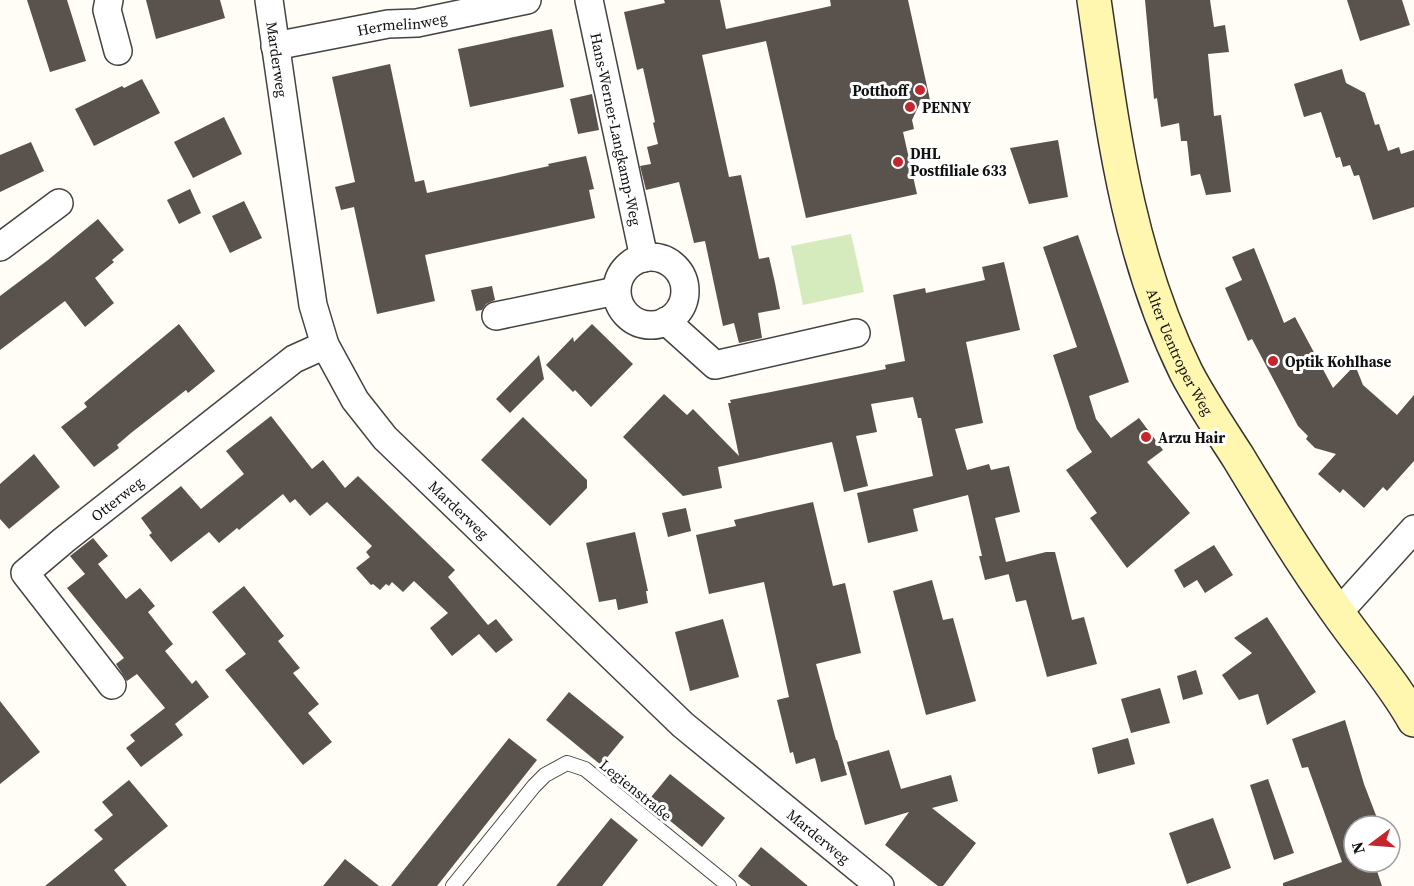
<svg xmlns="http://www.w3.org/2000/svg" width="1414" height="886" font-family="'Source Serif 4',serif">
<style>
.green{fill:#d5ebbd}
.building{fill:#5a524d}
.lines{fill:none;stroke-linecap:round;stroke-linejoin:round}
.lane-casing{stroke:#444;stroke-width:16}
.street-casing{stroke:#444;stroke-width:30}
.secondary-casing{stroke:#333;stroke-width:36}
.lane{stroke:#fff;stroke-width:14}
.street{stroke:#fff;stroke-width:27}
.secondary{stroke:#fff6b0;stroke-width:33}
.poi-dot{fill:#c4262e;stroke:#fff;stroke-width:2}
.labels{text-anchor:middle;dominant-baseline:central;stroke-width:6;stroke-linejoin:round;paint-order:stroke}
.street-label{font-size:15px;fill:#111;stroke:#fff}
.poi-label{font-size:15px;font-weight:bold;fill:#111;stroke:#fff;text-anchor:start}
</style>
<rect width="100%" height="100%" fill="#fffdf5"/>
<path class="green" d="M 851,234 L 864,292 L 803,305 L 791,246 Z"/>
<g class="building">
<path d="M 27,0 L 67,0 L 86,61 L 50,72 Z"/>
<path d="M 146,0 L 220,0 L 225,18 L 156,39 Z"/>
<path d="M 664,0 L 720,0 L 726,29 L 831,6 L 830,0 L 908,0 L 930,100 L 921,101 L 912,120 L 914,129 L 903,132 L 917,194 L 806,218 L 766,41 L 702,55 L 729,177 L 741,175 L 759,259 L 769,257 L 775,283 L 780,309 L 758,313 L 762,338 L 739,343 L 734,323 L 723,326 L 705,241 L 694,243 L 679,182 L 646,190 L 640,166 L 651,164 L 647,147 L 658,144 L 653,123 L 655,122 L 643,68 L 637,70 L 624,12 L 665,3 Z"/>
<path d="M 1145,0 L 1210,0 L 1214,27 L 1225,25 L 1229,52 L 1208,54 L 1214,116 L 1221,115 L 1231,192 L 1206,195 L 1200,174 L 1191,176 L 1187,141 L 1181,141 L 1179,123 L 1161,127 L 1157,98 L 1154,99 Z"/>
<path d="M 1347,0 L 1402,0 L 1410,25 L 1360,41 Z"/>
<path d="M 552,29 L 564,87 L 470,107 L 458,49 Z"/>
<path d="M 390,64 L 415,182 L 424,180 L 427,193 L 549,166 L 548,164 L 586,156 L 594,189 L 589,190 L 595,218 L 425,255 L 435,301 L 377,314 L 354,207 L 341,210 L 335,187 L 355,182 L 332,77 Z"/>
<path d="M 1342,69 L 1346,83 L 1365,93 L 1375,125 L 1379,124 L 1388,151 L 1399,147 L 1401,154 L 1414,150 L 1414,207 L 1373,220 L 1359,175 L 1354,176 L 1350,165 L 1343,167 L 1340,157 L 1336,158 L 1321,112 L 1304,117 L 1294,84 Z"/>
<path d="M 142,79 L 160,113 L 94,146 L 75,109 L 122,86 L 124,88 Z"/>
<path d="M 592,94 L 599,130 L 578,134 L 570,99 Z"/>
<path d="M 224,117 L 242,154 L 193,178 L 174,142 Z"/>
<path d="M 1058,140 L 1068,197 L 1029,204 L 1010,148 Z"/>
<path d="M 31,142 L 44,171 L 0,192 L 0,155 Z"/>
<path d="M 190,189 L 201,213 L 179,224 L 167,200 Z"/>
<path d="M 244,201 L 262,238 L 230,253 L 212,216 Z"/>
<path d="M 98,219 L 124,250 L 112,260 L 114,262 L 95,278 L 114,303 L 85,327 L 65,301 L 0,350 L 0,296 L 48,260 Z"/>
<path d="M 1078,235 L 1129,382 L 1089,396 L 1096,419 L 1111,438 L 1139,418 L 1163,450 L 1147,462 L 1190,513 L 1127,568 L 1090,518 L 1097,513 L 1066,470 L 1092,452 L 1077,429 L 1053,355 L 1077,347 L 1043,247 Z"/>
<path d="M 1254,248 L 1284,323 L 1295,317 L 1333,388 L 1355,365 L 1363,385 L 1397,415 L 1414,395 L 1414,461 L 1387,491 L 1383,487 L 1364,508 L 1343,489 L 1340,493 L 1318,474 L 1336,454 L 1315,448 L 1306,439 L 1308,436 L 1298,426 L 1252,339 L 1248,341 L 1225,288 L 1242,280 L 1232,257 Z"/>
<path d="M 1004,262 L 1020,330 L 966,342 L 983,423 L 955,429 L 967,470 L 989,464 L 991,470 L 1009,466 L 1020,512 L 995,518 L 1006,562 L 1046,552 L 1055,552 L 1072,620 L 1084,617 L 1097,664 L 1047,677 L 1026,600 L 1016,602 L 1007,568 L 1009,574 L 985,580 L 979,556 L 982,556 L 968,495 L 913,509 L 918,531 L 868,543 L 857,493 L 933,476 L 921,418 L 918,418 L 913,397 L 871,404 L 877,432 L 856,436 L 868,486 L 844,492 L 832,442 L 718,467 L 722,488 L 683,496 L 623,437 L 664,394 L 687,415 L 693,409 L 739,456 L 728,403 L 731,403 L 730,400 L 886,369 L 885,365 L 905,361 L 893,295 L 925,288 L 926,293 L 985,280 L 982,267 Z"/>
<path d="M 492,286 L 495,300 L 486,304 L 482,310 L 476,311 L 471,290 Z"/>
<path d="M 179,324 L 215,371 L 188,393 L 186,390 L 131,433 L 117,445 L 119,448 L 94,467 L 61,427 L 87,407 L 84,403 Z"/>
<path d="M 592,324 L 633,364 L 591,407 L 575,390 L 573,392 L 546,365 L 573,337 L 574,342 Z"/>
<path d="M 539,355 L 544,379 L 510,413 L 496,399 Z"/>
<path d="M 271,416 L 312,469 L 323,460 L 345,488 L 358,476 L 455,570 L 448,577 L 488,625 L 496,619 L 513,640 L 496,653 L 479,634 L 452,656 L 430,628 L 448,613 L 414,581 L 403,592 L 392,582 L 389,586 L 386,584 L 380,590 L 373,584 L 371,585 L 356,568 L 370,557 L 366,552 L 372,546 L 327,502 L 310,516 L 295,499 L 290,503 L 283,494 L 239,530 L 237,528 L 219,543 L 209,532 L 171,562 L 149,535 L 152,533 L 141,518 L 181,486 L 201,509 L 244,474 L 226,451 Z"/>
<path d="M 523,417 L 587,480 L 587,488 L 550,526 L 481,460 Z"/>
<path d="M 34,454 L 60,487 L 9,529 L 0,519 L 0,484 Z"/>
<path d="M 813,502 L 833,586 L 845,583 L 861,653 L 816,664 L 836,740 L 837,740 L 847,775 L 821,782 L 815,758 L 796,764 L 793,752 L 790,753 L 777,700 L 789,697 L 764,582 L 709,594 L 696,535 L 736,526 L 734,520 Z"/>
<path d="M 686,508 L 691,531 L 668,537 L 662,513 Z"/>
<path d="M 635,532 L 648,591 L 646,591 L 648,603 L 618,610 L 616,599 L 599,602 L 586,543 Z"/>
<path d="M 93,538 L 108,556 L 98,564 L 126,599 L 140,588 L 155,606 L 148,612 L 173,644 L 165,651 L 192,684 L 196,680 L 209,697 L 175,724 L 183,735 L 141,767 L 126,748 L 135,741 L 130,735 L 165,708 L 137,674 L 127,681 L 116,664 L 124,658 L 67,588 L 85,574 L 70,556 Z"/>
<path d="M 1214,545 L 1233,575 L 1205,593 L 1197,580 L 1184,588 L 1174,570 Z"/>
<path d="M 932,580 L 943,620 L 953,618 L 976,701 L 926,715 L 893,591 Z"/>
<path d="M 244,586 L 284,636 L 278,641 L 300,668 L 293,673 L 319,704 L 308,713 L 332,742 L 303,765 L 225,670 L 246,654 L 212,612 Z"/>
<path d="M 1267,617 L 1316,692 L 1267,725 L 1258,694 L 1239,700 L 1222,675 L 1252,653 L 1234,638 Z"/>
<path d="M 723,619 L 739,677 L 690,691 L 675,632 Z"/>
<path d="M 1196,670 L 1203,694 L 1183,700 L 1177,676 Z"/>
<path d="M 1160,688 L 1170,723 L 1131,733 L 1121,699 Z"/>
<path d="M 569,692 L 624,737 L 601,765 L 546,720 Z"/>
<path d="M 0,701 L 40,752 L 0,784 Z"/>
<path d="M 1345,720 L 1364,784 L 1377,818 L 1354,826 L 1354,862 L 1374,862 L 1382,886 L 1283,886 L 1283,883 L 1342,862 L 1308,767 L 1302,768 L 1292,739 Z"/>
<path d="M 509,738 L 537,760 L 437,886 L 391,886 Z"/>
<path d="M 1128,738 L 1135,764 L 1098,774 L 1092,748 Z"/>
<path d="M 889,750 L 901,789 L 951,775 L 958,801 L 932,808 L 976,843 L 943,886 L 938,886 L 885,845 L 909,812 L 865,825 L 847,762 Z"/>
<path d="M 670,774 L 725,818 L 702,847 L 647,802 Z"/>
<path d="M 1268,779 L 1294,853 L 1274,860 L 1250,785 Z"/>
<path d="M 129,780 L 168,826 L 114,870 L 127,886 L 45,886 L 103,839 L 94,830 L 113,815 L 102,802 Z"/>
<path d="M 611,818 L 638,840 L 602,886 L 556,886 Z"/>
<path d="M 1213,818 L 1231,868 L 1187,884 L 1169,833 Z"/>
<path d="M 761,847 L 808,886 L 751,886 L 738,876 Z"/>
<path d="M 345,859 L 379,886 L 323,886 Z"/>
</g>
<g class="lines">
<defs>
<path id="lane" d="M 453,886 L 534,786 L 545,775 L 567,763 L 585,769 L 729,886"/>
<g id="street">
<path d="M 109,0 L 107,10 L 118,51"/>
<path id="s1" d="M 269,0 L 313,305 L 325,345 L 355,400 L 385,438 L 683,725 L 880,886"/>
<path id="s2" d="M 589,0 L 644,258"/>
<path id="s3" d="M 275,46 L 388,24 L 417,23 L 527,0"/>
<path d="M 0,247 L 59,203"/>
<circle cx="651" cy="291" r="34"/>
<path d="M 496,316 L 616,291"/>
<path d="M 666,321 L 715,365 L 856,333"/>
<path d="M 1338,613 L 1414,529"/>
<path id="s4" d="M 112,685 L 25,573 L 64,540 L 294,359 L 325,345"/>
</g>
<g id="secondary">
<path id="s5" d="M 1094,0 C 1113,130 1127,252 1186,372 C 1201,401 1220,429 1238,457 C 1270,510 1302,563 1338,613 C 1363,649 1393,682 1414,720"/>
</g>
</defs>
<use href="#lane" class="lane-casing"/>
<use href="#street" class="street-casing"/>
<use href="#secondary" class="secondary-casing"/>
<use href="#lane" class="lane"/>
<use href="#street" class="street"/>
<use href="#secondary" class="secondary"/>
</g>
<g class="poi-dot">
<circle cx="920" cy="90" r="6"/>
<circle cx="910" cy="107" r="6"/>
<circle cx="898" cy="162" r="6"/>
<circle cx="1273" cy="361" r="6"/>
<circle cx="1146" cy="437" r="6"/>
</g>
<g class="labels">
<g class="street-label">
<text stroke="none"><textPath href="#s3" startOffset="129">Hermelinweg</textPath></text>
<text stroke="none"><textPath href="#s1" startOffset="60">Marderweg</textPath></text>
<text stroke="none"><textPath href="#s2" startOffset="132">Hans-Werner-Langkamp-Weg</textPath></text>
<text stroke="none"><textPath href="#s5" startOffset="364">Alter Uentroper Weg</textPath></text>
<text stroke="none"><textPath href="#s4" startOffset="260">Otterweg</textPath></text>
<text stroke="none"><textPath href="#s1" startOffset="564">Marderweg</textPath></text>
<text transform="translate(636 790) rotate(39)">Legienstraße</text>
<text stroke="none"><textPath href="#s1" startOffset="1050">Marderweg</textPath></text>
</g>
<g class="poi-label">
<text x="908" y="90" text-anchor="end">Potthoff</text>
<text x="922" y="107">PENNY</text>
<text x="910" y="153">DHL<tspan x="910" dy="17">Postfiliale 633</tspan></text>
<text x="1285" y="361">Optik Kohlhase</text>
<text x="1158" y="437">Arzu Hair</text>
</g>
</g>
<g transform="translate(1372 844) rotate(254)"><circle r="28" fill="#ffffff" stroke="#a0a0a0" stroke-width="1.5"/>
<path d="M0-4.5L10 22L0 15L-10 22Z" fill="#c4262e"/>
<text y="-9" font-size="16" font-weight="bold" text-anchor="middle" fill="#111111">N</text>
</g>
</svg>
